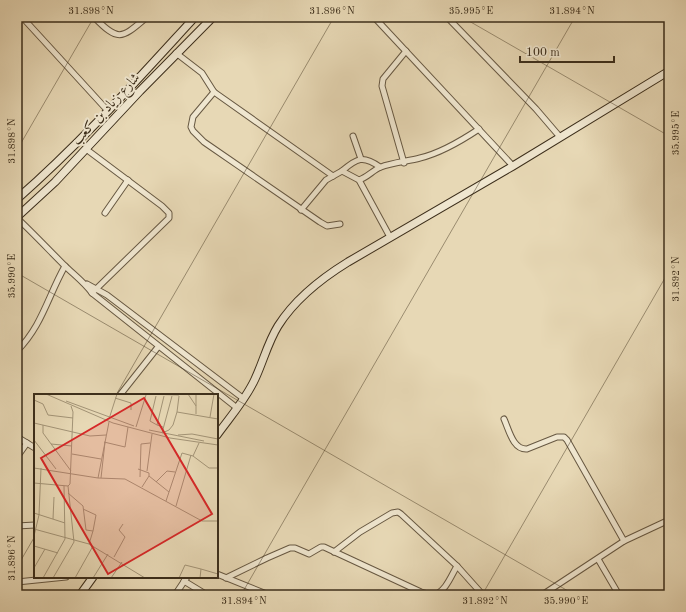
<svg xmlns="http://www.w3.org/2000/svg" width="686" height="612" font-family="'Old Standard TT',Amiri,serif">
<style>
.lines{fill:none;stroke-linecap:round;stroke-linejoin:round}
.street-casing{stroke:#675842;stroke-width:7}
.secondary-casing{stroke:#3c2e1b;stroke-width:9}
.street{stroke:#efe6cf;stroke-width:5}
.secondary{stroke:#efe6cf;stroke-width:7}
.ticks{fill:none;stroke:#3c2e1b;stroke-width:1;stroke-opacity:0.45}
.labels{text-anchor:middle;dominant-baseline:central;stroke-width:4;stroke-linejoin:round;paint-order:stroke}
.street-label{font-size:14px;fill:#3c2e1b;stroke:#efe6cf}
.inset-road{fill:none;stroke:#a39477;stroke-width:1}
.view{fill:#d62828;fill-opacity:0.15;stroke:#d62828;stroke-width:2}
.inset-edge{fill:none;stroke:#3c2e1b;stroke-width:2}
.neatline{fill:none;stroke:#3c2e1b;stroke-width:1.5}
.ticks-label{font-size:10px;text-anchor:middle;fill:#3c2e1b}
</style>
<rect width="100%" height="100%" fill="#e7d8b5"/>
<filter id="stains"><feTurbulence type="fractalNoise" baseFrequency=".005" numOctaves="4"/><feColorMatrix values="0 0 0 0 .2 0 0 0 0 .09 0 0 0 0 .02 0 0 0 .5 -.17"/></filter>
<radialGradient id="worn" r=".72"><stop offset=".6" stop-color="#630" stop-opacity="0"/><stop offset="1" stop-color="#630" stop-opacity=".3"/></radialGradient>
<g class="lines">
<defs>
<g id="street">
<path d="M 22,17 L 108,111"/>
<path d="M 94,17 C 119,43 122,38 147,17"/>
<path d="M 374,17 L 513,166"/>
<path d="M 447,17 L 536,109 L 560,137"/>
<path d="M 176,53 L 202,73 L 214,92 L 333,176"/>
<path d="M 17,90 L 18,91"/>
<path d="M 214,92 L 193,117 L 191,127 L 193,131 L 204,142 L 320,222 L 327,226 L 340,224"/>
<path d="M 353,136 L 361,159"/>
<path d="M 86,149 L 162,206 L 169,213 L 169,218 L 92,293"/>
<path d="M 404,163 L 382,86 L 383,79 L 406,51"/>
<path d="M 342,171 C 357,158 363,155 380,167"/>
<path d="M 359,180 C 368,177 373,170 381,167 C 391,163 409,161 420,158 C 441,153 461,141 479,129"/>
<path d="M 301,210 L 326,180 L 342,171 L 359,180 L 390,237"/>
<path d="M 105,213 L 128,180"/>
<path d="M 17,218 C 33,233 48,249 64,265 C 73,274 84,282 92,293 L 237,408"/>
<path d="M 87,284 L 107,295 L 244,399"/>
<path d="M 17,351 C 42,326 48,296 65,266"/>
<path d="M 120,395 L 158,347"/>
<path d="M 504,419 C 509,430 513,450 527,449 L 557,437 L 564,437 L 567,440 L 624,541"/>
<path d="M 17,437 L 35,448"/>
<path d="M 17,457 L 27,443"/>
<path d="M 17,526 L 35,525"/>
<path d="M 334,552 L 360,532 L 392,513 L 398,512 L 401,514 L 457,566"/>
<path d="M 598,559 L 619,595"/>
<path d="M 217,574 L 269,595"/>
<path d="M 226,578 L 267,558 L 290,548 L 295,548 L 309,554 L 321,547 L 324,547 L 421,592 L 431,595"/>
<path d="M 184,581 L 207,595"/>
<path d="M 17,582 L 66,577"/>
<path d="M 175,595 L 187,577"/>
<path d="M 434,595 C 446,591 451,576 457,566 L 483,595"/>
<path d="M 542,595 L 624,541 L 669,520"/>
</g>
<g id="secondary">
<path d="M 17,199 C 81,143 138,79 195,17"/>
<path d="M 17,217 L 55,182 L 140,91 L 213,17"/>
<path d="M 217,435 C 230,417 246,399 255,379 C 263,362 268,342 278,326 C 295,299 322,278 348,262 L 513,166 L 669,71"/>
<path d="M 80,595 L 93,577"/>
</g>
</defs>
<use href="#street" class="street-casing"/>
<use href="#secondary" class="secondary-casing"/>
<use href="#street" class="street"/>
<use href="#secondary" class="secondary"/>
</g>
<path class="ticks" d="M 462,17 L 669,136M 17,150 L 94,17M 17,273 L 575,595M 116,395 L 334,17M 17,567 L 35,536M 241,595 L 575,17M 482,595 L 669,271"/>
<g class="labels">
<g class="street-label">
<text transform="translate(106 109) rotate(-47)">شارع زياد بن كعب</text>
</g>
</g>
<g transform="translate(34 394)">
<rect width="184" height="184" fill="#e7d8b5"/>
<path class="inset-road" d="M 12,0 L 79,29 L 136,44 L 184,51M 109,0 L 145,1M 154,0 L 162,12M 122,2 L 116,27 L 123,31M 81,4 L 97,9 L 97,16M 0,6 L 9,10 L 14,21 L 39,24M 32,7 L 100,32M 143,18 L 145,2M 162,20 L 162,0M 176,23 L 180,0M 75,25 L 83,0M 0,29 L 56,42 L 72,41M 9,31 L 9,39 L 37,77M 139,31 L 143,18 L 184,25M 102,33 L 112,1M 129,33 L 123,31 L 130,2M 115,36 L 170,47M 128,39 L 138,2M 128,39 L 135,36 L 139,31M 144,41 L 158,40 L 184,45M 0,46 L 22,75M 70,48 L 91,53 L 94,33M 17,50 L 38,52M 38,60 L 67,65M 159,62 L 165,49M 0,74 L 64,84 L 91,85 L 168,127 L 184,127M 104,75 L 115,79 L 115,82 L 135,98M 113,77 L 118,40M 106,83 L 107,50 L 116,49M 64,84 L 75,28M 67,84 L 71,48M 122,88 L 133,77 L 141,78M 0,89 L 34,92 L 36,90 L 39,18 L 37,12M 108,93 L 115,82M 34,99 L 49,112 L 52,136 L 59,137 L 55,150M 132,107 L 148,59 L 159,62 L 175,74 L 184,74M 142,112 L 157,61M 49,115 L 62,121 L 59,137M 0,119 L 31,129M 19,125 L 20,103M 0,135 L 55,150 L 111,184M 0,142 L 5,121 L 7,74M 0,152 L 24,159M 80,163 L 91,143 L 85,136 L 89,130M 0,174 L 11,155M 9,184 L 31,145 L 30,92M 19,184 L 40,148 L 34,92M 41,184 L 59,152M 59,184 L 74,160M 77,184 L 88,168M 145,184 L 151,171 L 167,175M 166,184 L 167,175 L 184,180"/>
<path class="view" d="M 110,4 L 178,120 L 74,180 L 7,64 Z"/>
<rect width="184" height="184" class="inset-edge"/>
</g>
<rect width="686" height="612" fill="none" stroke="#e7d8b5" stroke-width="44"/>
<path d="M520 56v6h94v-6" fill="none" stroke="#3c2e1b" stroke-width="2"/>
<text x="526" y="56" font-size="12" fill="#3c2e1b" stroke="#efe6cf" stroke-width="3" paint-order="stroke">100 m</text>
<rect x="22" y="22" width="642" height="568" class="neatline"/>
<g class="ticks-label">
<text x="91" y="14">31.898°N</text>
<text x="332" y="14">31.896°N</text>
<text x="471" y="14">35.995°E</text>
<text x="572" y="14">31.894°N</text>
<text transform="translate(675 133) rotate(-90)" y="4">35.995°E</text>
<text transform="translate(11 141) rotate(-90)" y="4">31.898°N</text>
<text transform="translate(11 276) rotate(-90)" y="4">35.990°E</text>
<text transform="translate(675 279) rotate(-90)" y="4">31.892°N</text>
<text transform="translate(11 558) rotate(-90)" y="4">31.896°N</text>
<text x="244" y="604">31.894°N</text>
<text x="485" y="604">31.892°N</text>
<text x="566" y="604">35.990°E</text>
</g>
<rect width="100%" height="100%" filter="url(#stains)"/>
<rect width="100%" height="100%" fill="url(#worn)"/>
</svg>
